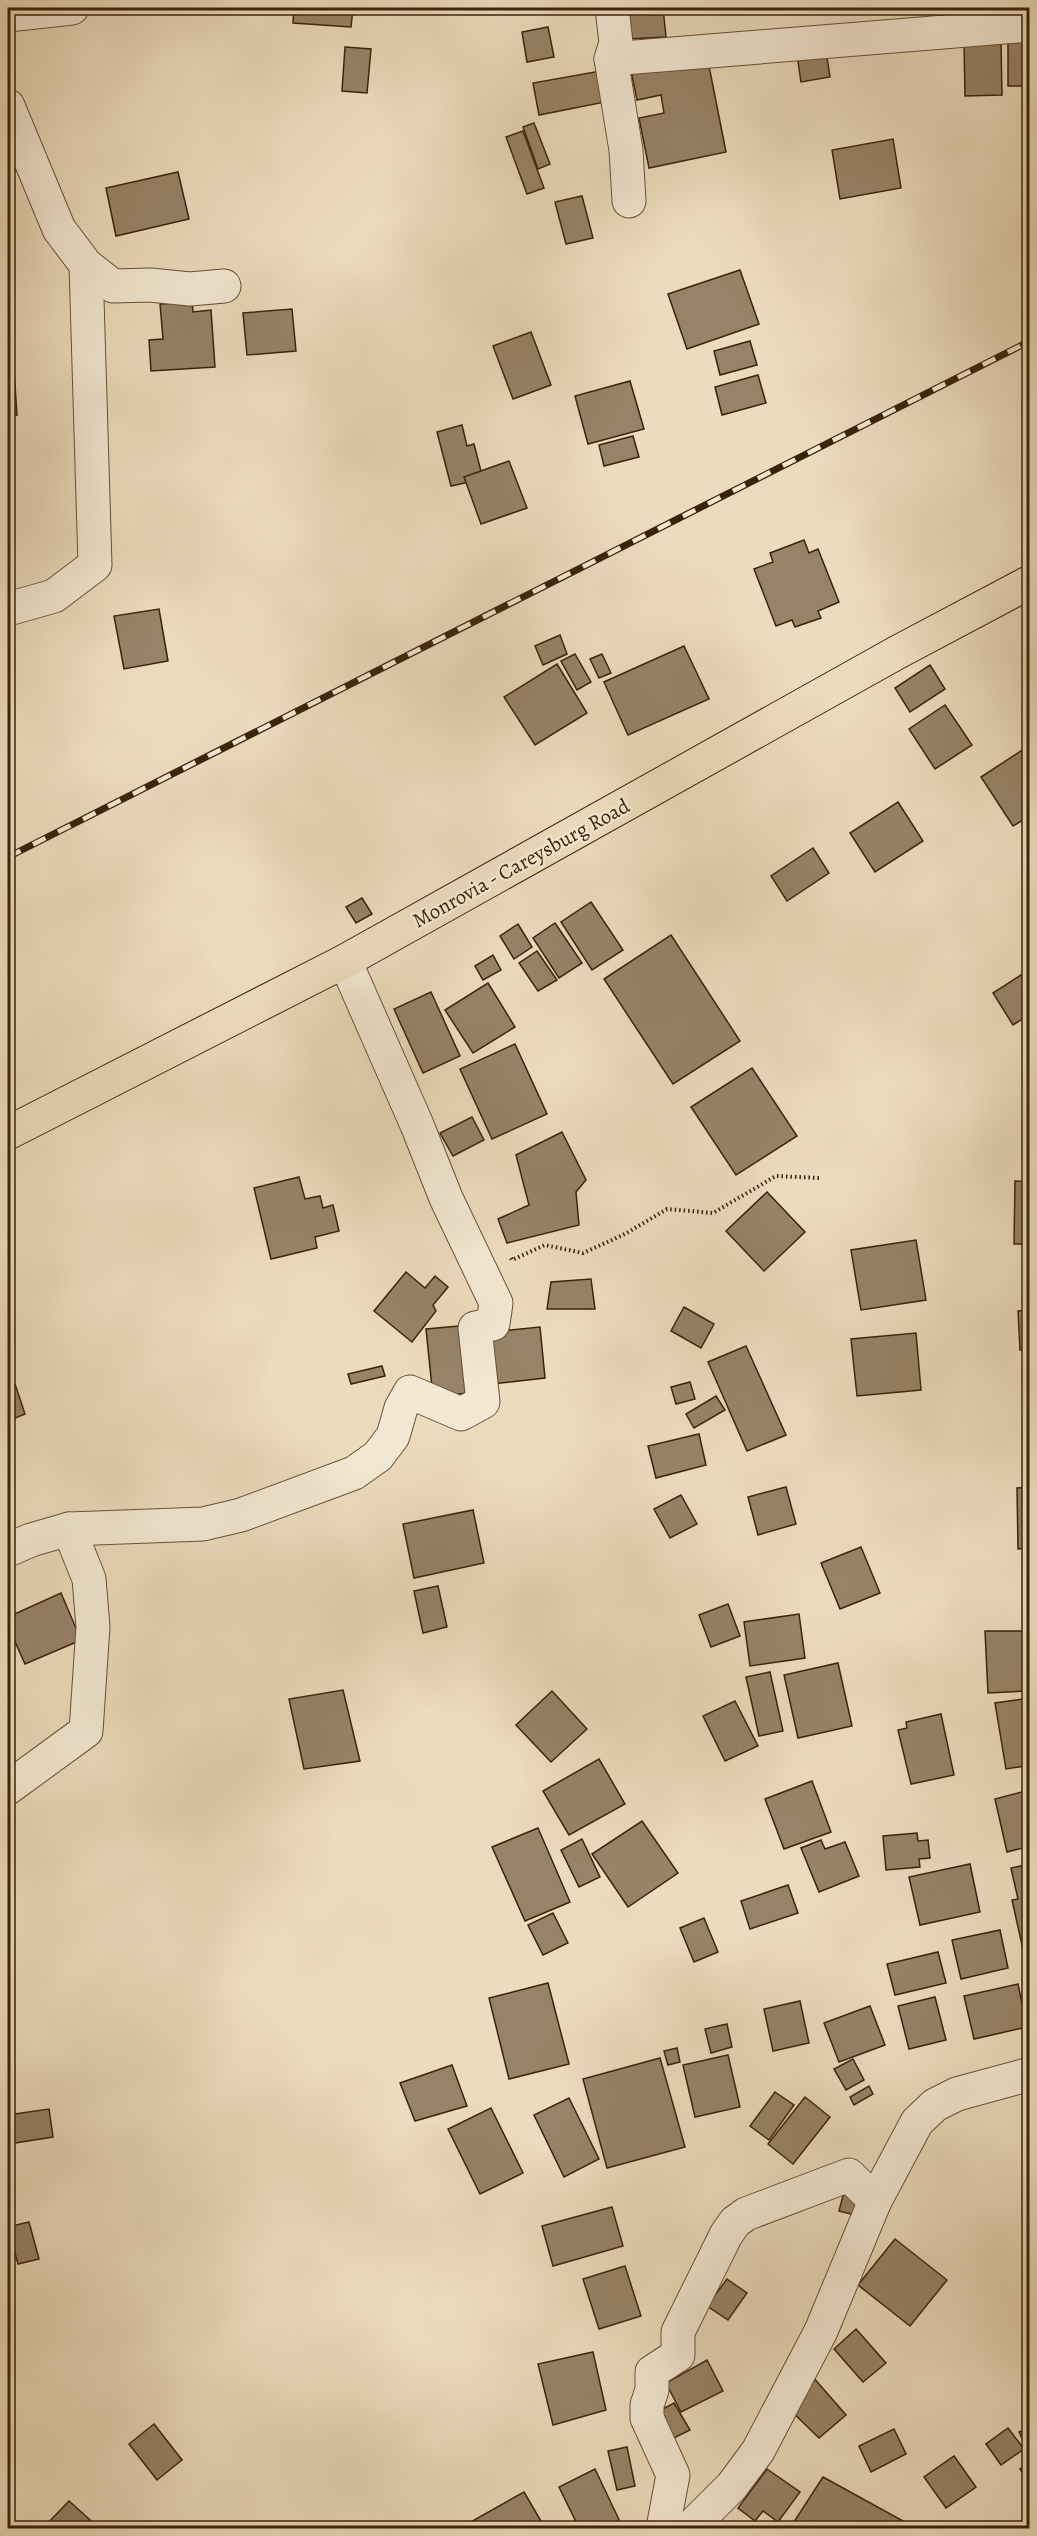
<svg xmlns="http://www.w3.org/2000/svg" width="1037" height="2536" font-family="Alegreya,serif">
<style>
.building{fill:#978367;stroke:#3b230a;stroke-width:1.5}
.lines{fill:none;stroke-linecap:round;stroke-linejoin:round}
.minor-casing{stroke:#675136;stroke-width:35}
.major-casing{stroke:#3b230a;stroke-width:35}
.path{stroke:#3b230a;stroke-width:4;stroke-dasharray:1.5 3;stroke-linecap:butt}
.minor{stroke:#f3e8d3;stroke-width:33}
.major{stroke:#ecdbbc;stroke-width:33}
.rail-casing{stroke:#3b230a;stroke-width:7}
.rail{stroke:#f3e8d3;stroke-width:4.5;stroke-dasharray:14;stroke-linecap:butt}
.labels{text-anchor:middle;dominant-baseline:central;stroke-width:4.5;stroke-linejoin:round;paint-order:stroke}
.street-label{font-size:21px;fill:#3b230a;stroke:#f3e8d3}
</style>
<rect width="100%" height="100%" fill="#ecdbbc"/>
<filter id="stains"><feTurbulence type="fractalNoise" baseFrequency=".00333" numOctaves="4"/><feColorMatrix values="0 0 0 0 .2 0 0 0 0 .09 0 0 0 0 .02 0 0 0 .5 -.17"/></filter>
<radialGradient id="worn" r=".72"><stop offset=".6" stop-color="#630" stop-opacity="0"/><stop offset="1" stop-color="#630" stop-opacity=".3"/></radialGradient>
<g class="building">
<path d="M 294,8 L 353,8 L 351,27 L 293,23 Z"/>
<path d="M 625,8 L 663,8 L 666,37 L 627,39 Z"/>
<path d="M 681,8 L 717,8 L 682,13 Z"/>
<path d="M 548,27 L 554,57 L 527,62 L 522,32 Z"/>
<rect x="1008" y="41" width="22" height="45"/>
<path d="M 964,42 L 1001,42 L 1002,95 L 965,96 Z"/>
<path d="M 345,47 L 371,49 L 367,93 L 342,91 Z"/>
<path d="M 826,51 L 830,77 L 801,82 L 797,55 Z"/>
<path d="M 707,56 L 726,152 L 649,168 L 639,118 L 664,113 L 661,95 L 637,100 L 631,71 Z"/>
<path d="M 600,71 L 605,102 L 539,115 L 533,83 Z"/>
<path d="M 534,123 L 550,164 L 538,169 L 523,127 Z"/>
<path d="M 523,131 L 544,188 L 527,194 L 506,137 Z"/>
<path d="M 893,139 L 901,188 L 840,199 L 832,150 Z"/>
<path d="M 178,172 L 189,219 L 116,236 L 106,188 Z"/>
<path d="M 582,196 L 593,238 L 566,244 L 555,202 Z"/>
<path d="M 740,270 L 759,324 L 687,349 L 668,294 Z"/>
<path d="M 192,302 L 193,312 L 211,310 L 215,367 L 151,371 L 149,340 L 163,339 L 160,304 Z"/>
<path d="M 292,309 L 296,351 L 247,355 L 243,313 Z"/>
<path d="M 531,332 L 551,385 L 513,399 L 493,346 Z"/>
<path d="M 750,341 L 757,365 L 720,375 L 714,351 Z"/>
<path d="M 14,370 L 17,415 L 8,416 L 8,371 Z"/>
<path d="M 758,375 L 766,403 L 722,415 L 715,387 Z"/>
<path d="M 630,381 L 644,429 L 588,444 L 575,396 Z"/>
<path d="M 462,425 L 467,446 L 474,444 L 483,479 L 451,486 L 437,432 Z"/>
<path d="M 633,436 L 639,457 L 604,466 L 599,445 Z"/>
<path d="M 509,461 L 527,508 L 481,524 L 464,477 Z"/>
<path d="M 804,540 L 809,553 L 818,549 L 839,602 L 818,611 L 821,618 L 795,627 L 792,620 L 776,626 L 754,569 L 773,562 L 770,553 Z"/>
<path d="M 159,609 L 168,661 L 124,669 L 114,616 Z"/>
<path d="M 560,635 L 567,654 L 543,665 L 535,646 Z"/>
<path d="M 684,646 L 709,699 L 628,735 L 604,682 Z"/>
<path d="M 575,654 L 591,682 L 577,690 L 561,661 Z"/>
<path d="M 602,654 L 611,673 L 599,678 L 590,659 Z"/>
<path d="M 557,664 L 587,713 L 535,745 L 504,697 Z"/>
<path d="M 930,665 L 945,689 L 910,712 L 895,688 Z"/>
<path d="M 945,705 L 972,745 L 935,769 L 909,729 Z"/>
<path d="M 1030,745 L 1030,816 L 1013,826 L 981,777 Z"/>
<path d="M 898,802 L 923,841 L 875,872 L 850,833 Z"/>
<path d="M 813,848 L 829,873 L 787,901 L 771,876 Z"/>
<path d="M 362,898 L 372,914 L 356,923 L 346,907 Z"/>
<path d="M 591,902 L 623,950 L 592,970 L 561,922 Z"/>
<path d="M 555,923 L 582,963 L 559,978 L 533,938 Z"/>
<path d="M 518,924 L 532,947 L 514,959 L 500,936 Z"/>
<path d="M 671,935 L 740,1041 L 673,1084 L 604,979 Z"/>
<path d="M 537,951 L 557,980 L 538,991 L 519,963 Z"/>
<path d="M 493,955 L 501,970 L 483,980 L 475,966 Z"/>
<path d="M 1027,971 L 1030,975 L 1030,1014 L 1013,1025 L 993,993 Z"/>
<path d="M 488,983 L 515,1027 L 473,1053 L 445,1010 Z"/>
<path d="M 431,992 L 460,1056 L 423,1073 L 394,1009 Z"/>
<path d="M 515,1044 L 547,1114 L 492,1139 L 460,1069 Z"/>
<path d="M 752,1068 L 797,1136 L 736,1175 L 691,1107 Z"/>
<path d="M 472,1117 L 484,1140 L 453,1156 L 440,1133 Z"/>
<path d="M 562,1132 L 586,1180 L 576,1192 L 579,1225 L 507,1243 L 498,1219 L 529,1205 L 516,1155 Z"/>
<path d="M 299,1177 L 305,1199 L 320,1196 L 323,1208 L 333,1205 L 339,1231 L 315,1237 L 317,1248 L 271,1259 L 254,1188 Z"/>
<path d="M 1015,1181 L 1030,1182 L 1030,1244 L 1014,1244 Z"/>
<path d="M 767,1192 L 805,1232 L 764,1271 L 726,1231 Z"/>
<path d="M 916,1240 L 926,1300 L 861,1310 L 851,1250 Z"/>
<path d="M 406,1272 L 425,1288 L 435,1276 L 448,1287 L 433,1305 L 436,1311 L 412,1342 L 374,1311 Z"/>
<path d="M 591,1279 L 595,1309 L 547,1309 L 551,1282 Z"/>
<path d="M 684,1307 L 714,1324 L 701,1348 L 671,1331 Z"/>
<path d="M 1030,1310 L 1030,1350 L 1020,1350 L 1018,1311 Z"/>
<path d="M 470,1325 L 477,1392 L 433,1397 L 426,1329 Z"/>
<path d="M 540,1327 L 545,1378 L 484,1385 L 479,1333 Z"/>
<path d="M 916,1333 L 921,1390 L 857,1396 L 851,1339 Z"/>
<path d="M 746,1346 L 786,1435 L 747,1451 L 708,1362 Z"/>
<path d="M 382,1366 L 385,1376 L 351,1384 L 348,1374 Z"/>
<path d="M 13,1378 L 25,1414 L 8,1421 L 8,1380 Z"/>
<path d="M 690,1382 L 695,1399 L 676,1404 L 671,1387 Z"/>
<path d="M 716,1396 L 725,1410 L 694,1428 L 686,1414 Z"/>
<path d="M 699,1434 L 706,1465 L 656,1478 L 648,1446 Z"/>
<path d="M 786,1487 L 796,1524 L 758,1535 L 748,1497 Z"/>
<path d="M 1030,1487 L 1030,1548 L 1018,1549 L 1017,1488 Z"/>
<path d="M 681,1495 L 697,1524 L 670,1538 L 654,1509 Z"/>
<path d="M 473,1510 L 484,1563 L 414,1578 L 403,1524 Z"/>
<path d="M 861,1547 L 880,1593 L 840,1609 L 821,1563 Z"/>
<path d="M 438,1586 L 447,1627 L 423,1633 L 414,1591 Z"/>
<path d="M 61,1593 L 81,1640 L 25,1664 L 8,1626 L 8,1617 Z"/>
<path d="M 728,1604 L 740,1636 L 711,1647 L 699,1615 Z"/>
<path d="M 799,1614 L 805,1658 L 750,1666 L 744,1622 Z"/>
<path d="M 985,1631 L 1027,1631 L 1026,1691 L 988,1693 Z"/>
<path d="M 838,1663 L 852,1726 L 798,1738 L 784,1675 Z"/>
<path d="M 770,1672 L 783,1731 L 759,1736 L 746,1677 Z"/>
<path d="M 343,1690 L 360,1761 L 304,1769 L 289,1699 Z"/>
<path d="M 552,1691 L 587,1729 L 551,1762 L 516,1725 Z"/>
<path d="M 1030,1698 L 1030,1778 L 1027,1778 L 1025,1766 L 1006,1769 L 995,1703 Z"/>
<path d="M 735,1701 L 758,1746 L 725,1761 L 703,1716 Z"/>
<path d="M 941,1714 L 954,1775 L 911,1784 L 898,1730 L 907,1728 L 906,1722 Z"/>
<path d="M 599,1759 L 625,1804 L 569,1835 L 543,1791 Z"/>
<path d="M 812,1781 L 831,1832 L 784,1849 L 765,1799 Z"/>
<path d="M 1030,1790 L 1030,1846 L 1007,1852 L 995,1799 Z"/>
<path d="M 642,1821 L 678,1873 L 628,1907 L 592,1854 Z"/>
<path d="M 538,1828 L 570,1902 L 525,1921 L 492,1847 Z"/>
<path d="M 917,1833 L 918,1841 L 928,1840 L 930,1858 L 919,1859 L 920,1867 L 886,1870 L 883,1836 Z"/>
<path d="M 582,1839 L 600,1877 L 579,1887 L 561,1850 Z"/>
<path d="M 821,1840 L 825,1849 L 845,1842 L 859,1876 L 819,1892 L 801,1848 Z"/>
<path d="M 970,1864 L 980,1912 L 920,1925 L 909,1877 Z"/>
<path d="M 1030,1864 L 1030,1953 L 1024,1954 L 1012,1900 L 1018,1899 L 1011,1868 Z"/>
<path d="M 788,1885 L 798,1913 L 750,1929 L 741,1901 Z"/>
<path d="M 553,1913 L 568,1943 L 543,1955 L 528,1925 Z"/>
<path d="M 704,1918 L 718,1952 L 694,1962 L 680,1928 Z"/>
<path d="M 1000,1930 L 1008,1968 L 961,1979 L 952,1940 Z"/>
<path d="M 938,1952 L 946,1983 L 895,1995 L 887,1964 Z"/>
<path d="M 548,1983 L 569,2064 L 509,2079 L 489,1998 Z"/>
<path d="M 1018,1984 L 1027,2027 L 974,2039 L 964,1996 Z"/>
<path d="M 935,1997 L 946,2040 L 909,2049 L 898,2006 Z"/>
<path d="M 800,2001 L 809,2043 L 773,2051 L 764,2009 Z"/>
<path d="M 870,2006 L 885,2045 L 839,2062 L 824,2023 Z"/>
<path d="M 727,2024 L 732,2047 L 711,2053 L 705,2029 Z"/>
<path d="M 677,2048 L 680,2062 L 668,2065 L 664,2051 Z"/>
<path d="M 728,2055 L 740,2107 L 695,2117 L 683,2065 Z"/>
<path d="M 660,2058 L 685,2147 L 607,2168 L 583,2079 Z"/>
<path d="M 853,2059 L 864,2080 L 846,2090 L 834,2069 Z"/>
<path d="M 452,2065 L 467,2106 L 415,2121 L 400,2083 Z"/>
<path d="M 869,2086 L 873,2094 L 854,2105 L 850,2097 Z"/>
<path d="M 775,2092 L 794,2105 L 769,2140 L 750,2126 Z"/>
<path d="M 805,2097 L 830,2117 L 793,2164 L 768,2144 Z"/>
<path d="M 569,2098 L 599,2159 L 564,2177 L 534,2115 Z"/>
<path d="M 491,2108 L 523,2173 L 480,2194 L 448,2129 Z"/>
<path d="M 49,2109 L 53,2137 L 8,2144 L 8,2115 Z"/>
<path d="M 845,2188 L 864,2194 L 859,2216 L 839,2211 Z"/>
<path d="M 612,2207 L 623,2246 L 553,2266 L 542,2226 Z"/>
<path d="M 29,2222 L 39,2259 L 18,2264 L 8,2227 Z"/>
<path d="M 895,2239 L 947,2280 L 910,2326 L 858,2285 Z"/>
<path d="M 625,2266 L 641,2316 L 599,2329 L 583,2279 Z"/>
<path d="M 727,2279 L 747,2293 L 728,2320 L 707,2306 Z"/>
<path d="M 856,2329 L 886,2363 L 863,2382 L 834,2349 Z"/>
<path d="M 593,2352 L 606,2410 L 553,2425 L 538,2364 Z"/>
<path d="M 707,2360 L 723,2391 L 681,2412 L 666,2383 Z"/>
<path d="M 812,2376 L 846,2415 L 819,2438 L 784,2404 Z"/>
<path d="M 674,2403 L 690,2430 L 672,2439 L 657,2412 Z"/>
<path d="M 154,2424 L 182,2460 L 157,2480 L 129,2444 Z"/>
<path d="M 1008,2428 L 1024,2449 L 1001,2465 L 986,2444 Z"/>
<path d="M 894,2429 L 906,2454 L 871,2472 L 859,2446 Z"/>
<path d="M 1027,2429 L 1030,2446 L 1026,2447 L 1019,2432 Z"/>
<path d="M 627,2447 L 635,2486 L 617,2490 L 608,2451 Z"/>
<path d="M 954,2456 L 976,2487 L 946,2508 L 924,2477 Z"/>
<path d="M 1030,2463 L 1030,2484 L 1020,2469 Z"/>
<path d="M 595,2469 L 622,2526 L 617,2528 L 579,2528 L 559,2487 Z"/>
<path d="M 767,2469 L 800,2492 L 778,2522 L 763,2511 L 755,2521 L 738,2508 Z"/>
<path d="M 823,2477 L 905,2522 L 902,2528 L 790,2528 Z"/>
<path d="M 524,2492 L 545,2528 L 469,2528 L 467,2524 Z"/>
<path d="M 69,2501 L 99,2528 L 46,2528 L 44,2527 Z"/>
</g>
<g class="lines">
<defs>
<g id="minor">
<path d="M 612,8 L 616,43 L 611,59 L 626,150 L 629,201"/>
<path d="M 8,15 L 72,8"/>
<path d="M 611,59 L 1030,25"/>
<path d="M 8,106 L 59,229 L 86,265 L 113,286 L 150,285 L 190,289 L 224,286"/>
<path d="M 8,609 L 54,596 L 95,565 L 86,265"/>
<path d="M 8,1550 L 31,1540 L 69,1529 L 203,1524 L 241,1515 L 354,1473 L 378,1456 L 393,1436 L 401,1408 L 410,1392 L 461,1414 L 483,1402 L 475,1328 L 493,1324 L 496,1303 L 446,1198 L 417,1125 L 345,961"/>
<path d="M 8,1788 L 86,1731 L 93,1627 L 89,1579 L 69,1529"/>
<path d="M 663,2528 L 673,2475 L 647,2418 L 647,2405 L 652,2390 L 652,2372 L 678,2355 L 678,2332 L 726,2235 L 735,2222 L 746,2214 L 849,2175 L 875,2201"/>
<path d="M 690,2528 L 732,2486 L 758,2451 L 821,2331 L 875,2201 L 917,2122 L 935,2105 L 957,2094 L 1030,2074"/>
</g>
<path id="major" d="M 8,1133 L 345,961 L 898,652 L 1030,582"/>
</defs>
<use href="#minor" class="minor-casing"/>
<use href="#major" class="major-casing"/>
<path class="path" d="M 511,1258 L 512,1260 L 545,1245 L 583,1253 L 625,1234 L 667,1209 L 713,1213 L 776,1176 L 820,1178"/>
<use href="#minor" class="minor"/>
<use href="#major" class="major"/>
<defs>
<path id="rail" d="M 8,857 L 1030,341"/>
</defs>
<use href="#rail" class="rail-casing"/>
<use href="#rail" class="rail"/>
</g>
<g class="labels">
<g class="street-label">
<text transform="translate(521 863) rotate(-29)">Monrovia - Careysburg Road</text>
</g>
</g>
<rect width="1037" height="2536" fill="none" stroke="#ecdbbc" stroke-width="30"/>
<rect x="9" y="9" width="1019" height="2518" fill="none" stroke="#3b230a" stroke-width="3"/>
<rect x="15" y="15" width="1007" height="2506" fill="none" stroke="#3b230a" stroke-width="1.5"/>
<rect width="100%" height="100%" filter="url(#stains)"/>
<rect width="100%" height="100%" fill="url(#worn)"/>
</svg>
